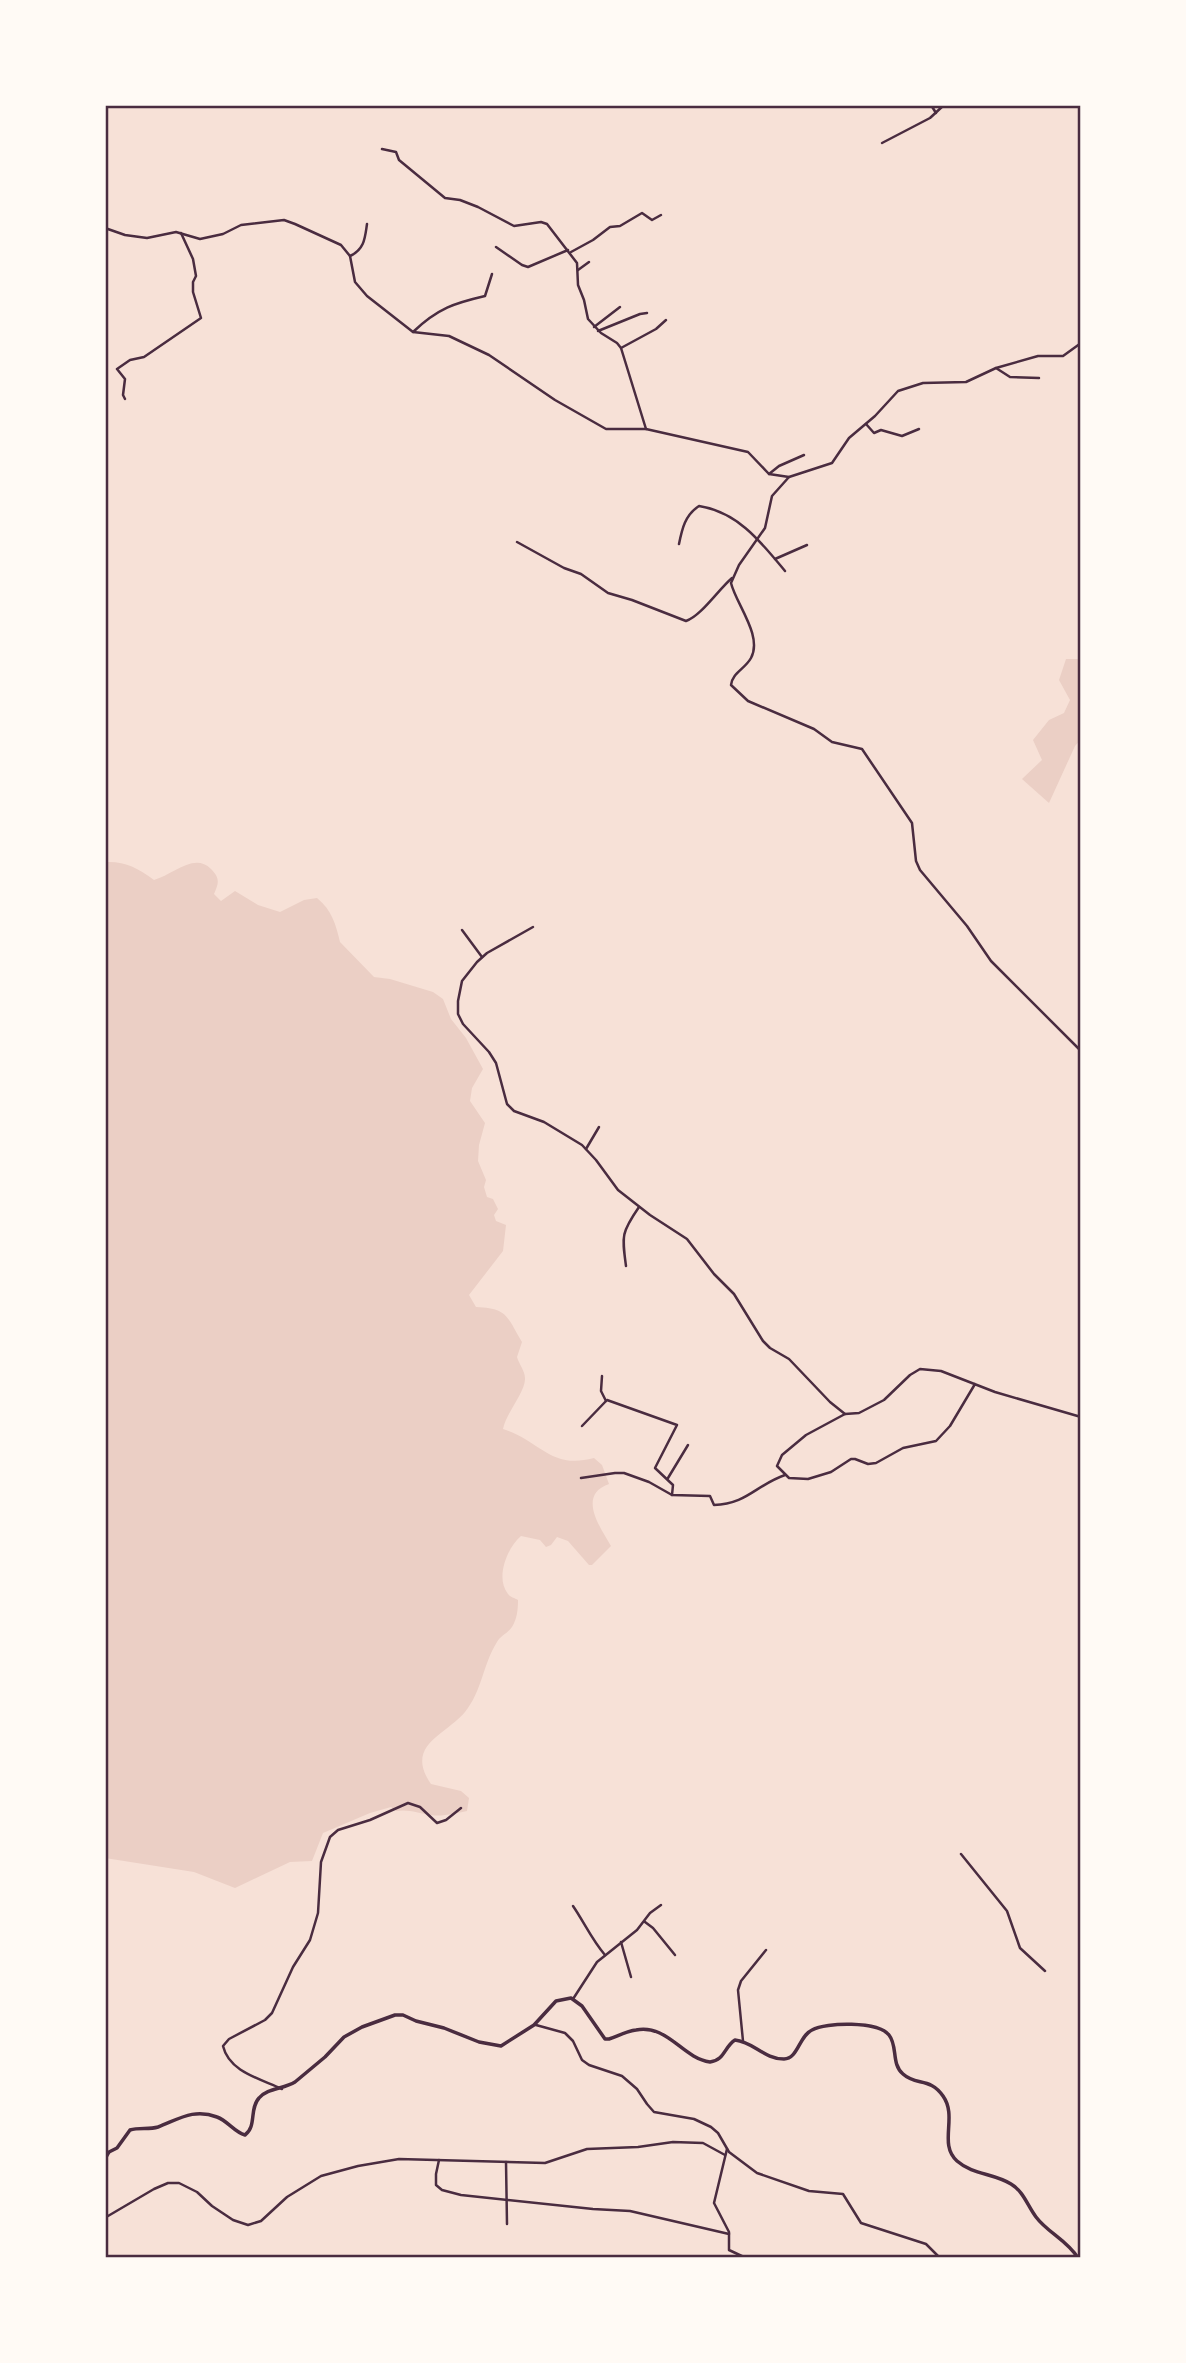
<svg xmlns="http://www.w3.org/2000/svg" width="1186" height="2363" font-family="Roboto,sans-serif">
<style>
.green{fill:#ebcfc5}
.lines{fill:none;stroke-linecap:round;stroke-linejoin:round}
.minor{stroke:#4a2c40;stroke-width:2.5}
.primary{stroke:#4a2c40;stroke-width:3.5}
.neatline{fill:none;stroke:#4a2c40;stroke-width:2.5}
</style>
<rect width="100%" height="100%" fill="#f7e1d7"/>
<g class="green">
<path d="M 1066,659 L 1081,659 L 1081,739 L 1075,746 L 1049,803 L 1022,779 L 1042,760 L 1033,740 L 1049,720 L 1064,713 L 1070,700 L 1059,680 Z"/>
<path d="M 105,862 C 125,861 138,868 154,880 C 173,875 194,852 211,869 C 220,878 219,883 214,894 L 221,901 L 235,891 L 258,905 L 280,912 L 304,900 L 317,898 C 332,910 336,925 340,942 L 374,977 L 390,979 L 433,992 L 443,999 L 451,1019 L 466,1038 L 483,1069 L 472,1088 L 470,1101 L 485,1123 L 479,1145 L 478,1161 L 486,1180 L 484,1187 L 487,1197 L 493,1199 L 498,1209 L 494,1215 L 496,1221 L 506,1225 L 503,1251 L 469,1295 L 476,1307 C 508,1308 507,1317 522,1342 L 517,1357 C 519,1364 525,1371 525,1378 C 526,1391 506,1413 503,1429 C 540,1440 550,1470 594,1458 L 602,1465 L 609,1484 C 577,1495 600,1527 611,1546 L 592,1565 L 589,1565 L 568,1541 L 557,1537 L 551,1545 L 546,1547 L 540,1540 L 521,1536 C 507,1548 495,1578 508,1594 C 510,1597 515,1598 518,1600 C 518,1610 517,1619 512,1627 C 508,1633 500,1636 497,1642 C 483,1664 482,1691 465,1712 C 446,1735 404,1745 431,1784 L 461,1791 L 469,1798 L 467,1811 C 456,1813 442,1817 431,1815 C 418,1813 409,1809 396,1811 L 391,1807 L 370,1813 L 323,1833 L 312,1861 L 290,1862 L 235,1888 L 194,1872 L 105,1858 Z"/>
</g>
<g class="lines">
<g class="minor">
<path d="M 931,105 L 936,113"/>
<path d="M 882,143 L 930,118 L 944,105"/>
<path d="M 382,149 L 396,152 L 399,160 L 445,198 L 460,200 L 478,207 L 514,226 L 541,222 L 547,224 L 577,263 L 578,285 L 584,300 L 588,319 L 601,333 L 617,343 L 621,348 L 646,429"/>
<path d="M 105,228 L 125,235 L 147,238 L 176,232 L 200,239 L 223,234 L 241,225 L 284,220 L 295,224 L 341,245 L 350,256 L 355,282 L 367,296 L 413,332 L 449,336 L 489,355 L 555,400 L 606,429 L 646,429 L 748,452 L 769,474 L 789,477 L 832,463 L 849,438 L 875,416 L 898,391 L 923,383 L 966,382 L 996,368 L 1038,356 L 1063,356 L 1081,343"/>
<path d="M 496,247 L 522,265 L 528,267 L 568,250"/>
<path d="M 571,252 L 593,240 L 610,227 L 620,226 L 642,213 L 652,220 L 661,215"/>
<path d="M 350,256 C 365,249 365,237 367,224"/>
<path d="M 578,270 L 589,262"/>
<path d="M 594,327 L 620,307"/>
<path d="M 598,331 L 640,314 L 647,313"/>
<path d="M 413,332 C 438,308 455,303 485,296 L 492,274"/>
<path d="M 621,348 L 656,329 L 666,320"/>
<path d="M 996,368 L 1010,377 L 1039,378"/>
<path d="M 125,399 L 123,395 L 125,379 L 117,369 L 130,360 L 144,357 L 201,318 L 193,292 L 193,282 L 196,276 L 193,259 L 181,233"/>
<path d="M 866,424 L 874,433 L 881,430 L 902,436 L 919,429"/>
<path d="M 769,474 L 779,466 L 804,455"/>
<path d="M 789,477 L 772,496 L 765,528 L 739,565 L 731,583 C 736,604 763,636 751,658 C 745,669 732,673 731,685 L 748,701 L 814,729 L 832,742 L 862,749 L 912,823 L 916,861 L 920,870 L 967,926 L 991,961 L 1081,1051"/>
<path d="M 517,542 L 564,568 L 581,574 L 608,593 L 632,600 L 686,621 C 701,616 718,590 732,578"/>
<path d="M 679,544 C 682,529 685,515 699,506 C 738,512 761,542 785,571"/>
<path d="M 775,559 L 807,545"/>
<path d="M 533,927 L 487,953 L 477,962 L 462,981 L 458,1001 L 458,1014 L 463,1024 L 489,1052 L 496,1063 L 507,1104 L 514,1111 L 544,1122 L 582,1145 L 596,1160 L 618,1190 L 650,1215 L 687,1239 L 714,1274 L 734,1294 L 763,1341 L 770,1348 L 789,1359 L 830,1402 L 845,1414"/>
<path d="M 462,930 L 482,957"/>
<path d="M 586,1149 L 599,1127"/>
<path d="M 626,1266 C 622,1236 621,1233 639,1207"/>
<path d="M 602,1376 L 601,1391 L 606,1401"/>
<path d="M 975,1384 L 950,1426 L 936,1441 L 903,1448 L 876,1463 L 868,1464 L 855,1459 L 851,1459 L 831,1472 L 808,1479 L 789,1478 L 777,1466 L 782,1455 L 806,1435 L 845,1414 L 859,1413 L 884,1400 L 910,1375 L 920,1369 L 941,1371 L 995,1392 L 1081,1417"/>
<path d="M 582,1426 L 607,1400 L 677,1425 L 655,1468 L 673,1485 L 672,1495"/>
<path d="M 581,1478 L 615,1473 L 624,1473 L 649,1482 L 672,1495 L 710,1496 L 714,1505 C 747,1504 756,1485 785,1475"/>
<path d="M 668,1478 L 688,1445"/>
<path d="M 961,1854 L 1007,1911 L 1020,1948 L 1045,1971"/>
<path d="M 573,1906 C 584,1922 592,1940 605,1955"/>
<path d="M 645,1922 L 653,1928 L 675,1955"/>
<path d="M 621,1942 L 631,1977"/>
<path d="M 573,1999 L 597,1962 L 637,1930 L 650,1913 L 661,1905"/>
<path d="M 536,2025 L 565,2033 L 573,2041 L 582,2060 L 589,2065 L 622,2076 L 637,2089 L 647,2104 L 654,2112 L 694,2119 L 711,2127 L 718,2133 L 729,2152 L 757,2173 L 809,2191 L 843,2194 L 861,2223 L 926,2244 L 940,2258"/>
<path d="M 743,2041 L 738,1990 L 741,1981 L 766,1950"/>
<path d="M 282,2089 C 261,2079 229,2072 223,2046 L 229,2039 L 265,2020 L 272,2013 L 293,1967 L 310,1940 L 318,1913 L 321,1862 L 330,1837 L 338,1830 L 370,1820 L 408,1803 L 420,1807 L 437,1823 L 446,1820 L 461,1808"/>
<path d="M 727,2149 L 714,2203 L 729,2232 L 729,2250 L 746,2258"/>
<path d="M 105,2160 L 109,2153"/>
<path d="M 439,2160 L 436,2174 L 436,2185 L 442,2190 L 461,2195 L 593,2209 L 630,2211 L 729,2234"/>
<path d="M 506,2162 L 507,2224"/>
<path d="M 105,2214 L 108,2216 L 154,2189 L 168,2183 L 179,2183 L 197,2192 L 212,2206 L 233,2220 L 248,2225 L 261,2221 L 287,2197 L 321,2176 L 358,2166 L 399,2159 L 545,2163 L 587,2149 L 638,2147 L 673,2142 L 703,2143 L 725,2155"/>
</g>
<path class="primary" d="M 105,2154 L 117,2148 L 130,2130 C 139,2127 149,2130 158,2127 C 179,2119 194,2108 217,2117 C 228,2121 234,2132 245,2135 C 257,2126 249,2109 259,2098 C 267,2088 284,2089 295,2082 L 325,2057 L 344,2037 L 362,2027 L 395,2015 L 403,2015 L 416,2021 L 444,2028 L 479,2042 L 501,2046 L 534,2025 L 556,2001 L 571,1998 L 582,2006 L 605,2039 L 609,2039 C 618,2036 627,2031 636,2030 C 668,2024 682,2058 710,2062 C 725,2060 724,2047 735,2040 C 754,2042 764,2059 784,2059 C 798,2059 799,2036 812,2030 C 826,2022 878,2021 889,2035 C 898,2046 891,2064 903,2074 C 916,2086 930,2077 943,2096 C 958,2117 938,2144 957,2161 C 973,2175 993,2173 1011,2184 C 1024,2192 1027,2205 1036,2217 C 1048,2233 1067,2240 1078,2258"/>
</g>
<rect width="1186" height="2363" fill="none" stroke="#fffaf5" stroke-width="214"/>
<rect x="107" y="107" width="972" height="2149" class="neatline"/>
</svg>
